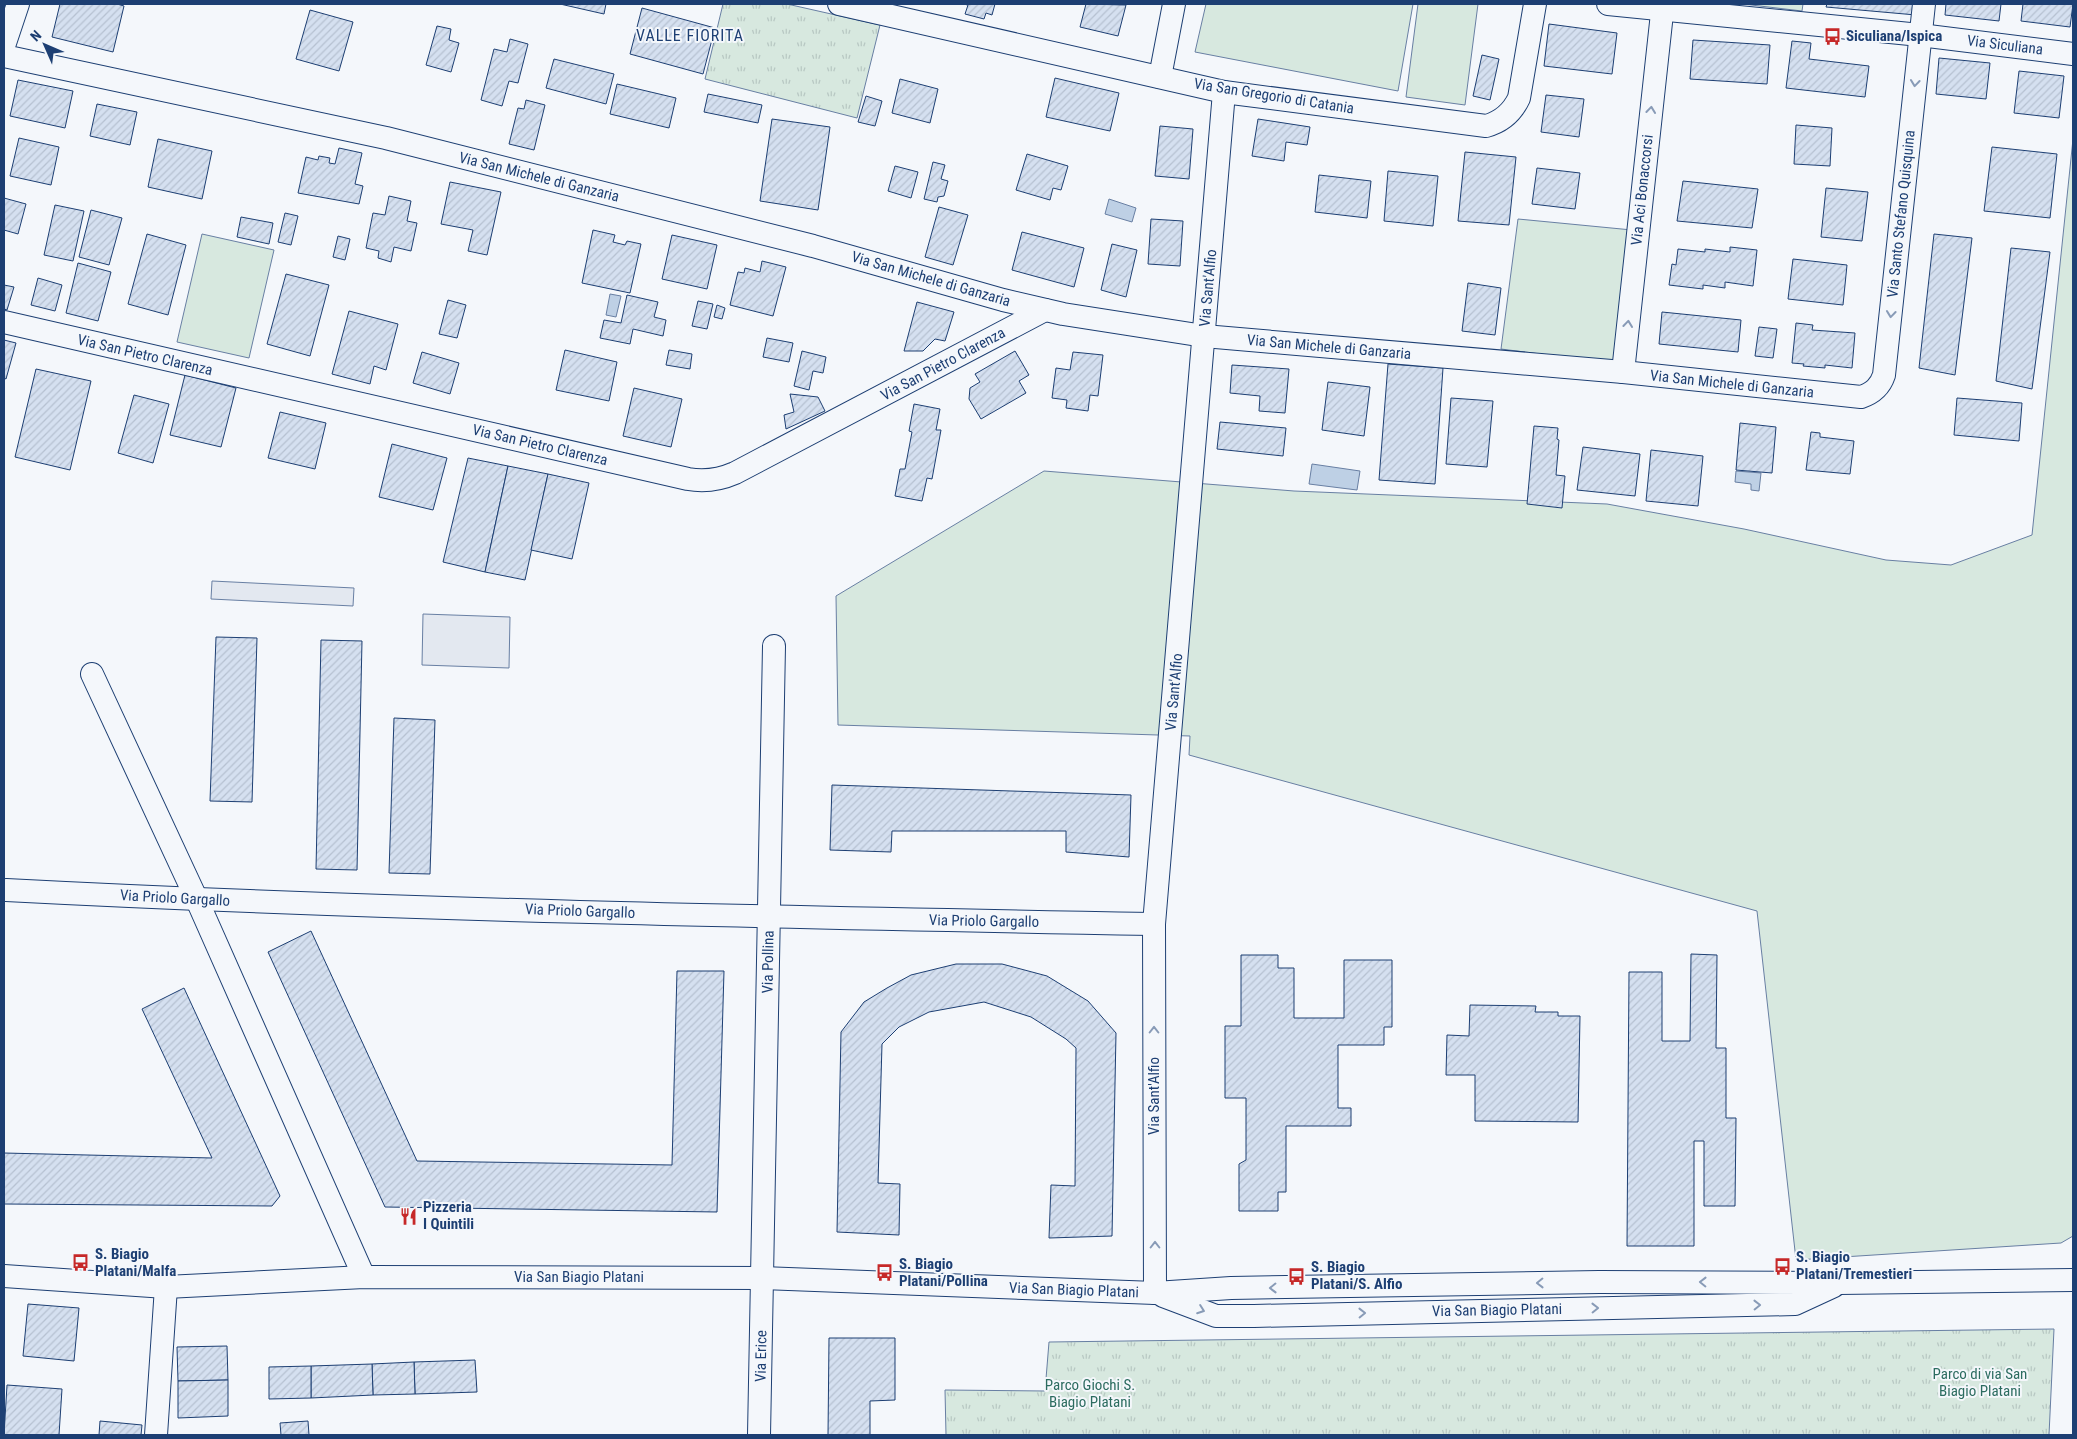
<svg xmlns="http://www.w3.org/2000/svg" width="2077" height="1439" font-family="'Roboto Condensed',sans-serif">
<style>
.green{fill:#d7e8df;stroke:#687fa3}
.park{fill:url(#park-tufts);stroke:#687fa3}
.parking{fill:#e3e8f0;stroke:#687fa3}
.water{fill:#bed0e5;stroke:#687fa3}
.building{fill:url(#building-hatch);stroke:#1d3f73}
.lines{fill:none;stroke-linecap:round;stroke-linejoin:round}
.minor-casing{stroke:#1d3f73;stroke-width:24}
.minor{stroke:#f4f7fb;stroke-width:22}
.oneway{stroke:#889bb7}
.labels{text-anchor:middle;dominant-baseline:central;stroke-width:4;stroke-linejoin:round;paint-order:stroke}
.poi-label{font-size:15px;font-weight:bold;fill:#1d3f73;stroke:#f4f7fb;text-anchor:start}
.street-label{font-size:15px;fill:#1d3f73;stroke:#f4f7fb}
.park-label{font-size:15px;fill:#2c6c60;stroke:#f4f7fb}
.neighbourhood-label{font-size:16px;letter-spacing:1px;fill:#1d3f73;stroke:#f4f7fb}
</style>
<defs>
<pattern id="park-tufts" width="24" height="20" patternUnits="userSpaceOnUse" patternTransform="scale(1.25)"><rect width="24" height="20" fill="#d7e8df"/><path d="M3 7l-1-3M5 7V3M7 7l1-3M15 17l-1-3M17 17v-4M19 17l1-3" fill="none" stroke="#b8c8c3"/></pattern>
<pattern id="building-hatch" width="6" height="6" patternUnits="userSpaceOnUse" patternTransform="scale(1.25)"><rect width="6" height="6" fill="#d5e0f0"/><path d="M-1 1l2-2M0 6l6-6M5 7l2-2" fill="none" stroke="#b6c1d1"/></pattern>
</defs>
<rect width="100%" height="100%" fill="#f4f7fb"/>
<g class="green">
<path d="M 1206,4 L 1413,4 L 1398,91 L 1195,52 Z"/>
<path d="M 1418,4 L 1478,4 L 1465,105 L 1406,97 Z"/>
<path d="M 1743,4 L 1803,4 L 1802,11 Z"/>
<path d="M 2073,139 L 2073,1236 L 2061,1243 L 1796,1260 L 1757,911 L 1189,755 L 1190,736 L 838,725 L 836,596 L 1044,471 L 1294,491 L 1607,504 L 1744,529 L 1886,560 L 1951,565 L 2032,535 Z"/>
<path d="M 1518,219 L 1632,230 L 1619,364 L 1501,349 Z"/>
<path d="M 202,234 L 274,250 L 249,358 L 177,342 Z"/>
</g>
<g class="park">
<path d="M 723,4 L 787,4 L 880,25 L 857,118 L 705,79 Z"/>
<path d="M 2054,1329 L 2049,1435 L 946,1435 L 945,1390 L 1045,1391 L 1049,1342 Z"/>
</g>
<g class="parking">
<path d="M 212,581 L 354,588 L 353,606 L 211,599 Z"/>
<path d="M 423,614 L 510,617 L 509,668 L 422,665 Z"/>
</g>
<g class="water">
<path d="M 1109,199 L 1136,208 L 1132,222 L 1105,214 Z"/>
<path d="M 610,294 L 621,296 L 616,317 L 606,315 Z"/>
<path d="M 1312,464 L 1360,471 L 1357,490 L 1309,484 Z"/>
<path d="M 1736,471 L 1761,473 L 1759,491 L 1751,490 L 1751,484 L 1735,482 Z"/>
</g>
<g class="building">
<path d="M 60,4 L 117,4 L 124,6 L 113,52 L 52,37 Z"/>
<path d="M 560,4 L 606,4 L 604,14 Z"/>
<path d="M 963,4 L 995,4 L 992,15 L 986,13 L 984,19 L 965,14 L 968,5 Z"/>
<path d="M 1086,4 L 1126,5 L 1118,36 L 1080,27 Z"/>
<path d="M 1827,4 L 1917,4 L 1916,15 L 1826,7 Z"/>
<path d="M 1946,4 L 2001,4 L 1999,21 L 1945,15 Z"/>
<path d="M 2023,4 L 2073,4 L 2070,27 L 2021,21 Z"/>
<path d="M 642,8 L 715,28 L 703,74 L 630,54 Z"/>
<path d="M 310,10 L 353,22 L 339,71 L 296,59 Z"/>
<path d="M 1549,24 L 1617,33 L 1612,74 L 1544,66 Z"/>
<path d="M 437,26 L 451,29 L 449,40 L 459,43 L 451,72 L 426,65 Z"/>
<path d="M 510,39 L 528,44 L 518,83 L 509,81 L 502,106 L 481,100 L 494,49 L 507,52 Z"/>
<path d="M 1693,40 L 1770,45 L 1767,84 L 1690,79 Z"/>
<path d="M 1792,41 L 1811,43 L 1809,59 L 1869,66 L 1865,97 L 1786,88 Z"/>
<path d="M 1482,55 L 1499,59 L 1490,100 L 1473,96 Z"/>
<path d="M 1939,58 L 1990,63 L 1986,99 L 1936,94 Z"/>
<path d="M 554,59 L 614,74 L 606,104 L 546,88 Z"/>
<path d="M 2019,71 L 2064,76 L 2059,118 L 2014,113 Z"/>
<path d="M 1055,78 L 1119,93 L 1110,131 L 1046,117 Z"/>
<path d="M 900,79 L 938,89 L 930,123 L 892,113 Z"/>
<path d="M 18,80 L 73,91 L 65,128 L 10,116 Z"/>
<path d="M 617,84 L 676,98 L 669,128 L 610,114 Z"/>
<path d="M 708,94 L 762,105 L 758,123 L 704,112 Z"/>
<path d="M 1546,95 L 1584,99 L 1579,137 L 1541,132 Z"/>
<path d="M 866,96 L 882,101 L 875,126 L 858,122 Z"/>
<path d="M 526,100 L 545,105 L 534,150 L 509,144 L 518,108 L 524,109 Z"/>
<path d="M 97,104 L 137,112 L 130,145 L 90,136 Z"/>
<path d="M 772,119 L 830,127 L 818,210 L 760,201 Z"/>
<path d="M 1258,119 L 1310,127 L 1307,145 L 1286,142 L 1284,161 L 1252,156 Z"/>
<path d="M 1796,125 L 1832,128 L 1830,166 L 1794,164 Z"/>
<path d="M 1160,126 L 1193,129 L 1189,179 L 1155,176 Z"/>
<path d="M 19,138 L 59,147 L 51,185 L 10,176 Z"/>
<path d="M 158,139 L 212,151 L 202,199 L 148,187 Z"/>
<path d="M 1992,147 L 2057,154 L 2050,218 L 1984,211 Z"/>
<path d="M 339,148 L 362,153 L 355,184 L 363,186 L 359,204 L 298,193 L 306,157 L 318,160 L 319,156 L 330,158 L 329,163 L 335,164 Z"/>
<path d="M 1465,152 L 1516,157 L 1509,225 L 1458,221 Z"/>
<path d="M 1027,154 L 1068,166 L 1061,190 L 1053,188 L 1050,200 L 1016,190 Z"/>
<path d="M 933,162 L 945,165 L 941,179 L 948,181 L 944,196 L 938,197 L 937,202 L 924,199 Z"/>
<path d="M 895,166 L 918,172 L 911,198 L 888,191 Z"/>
<path d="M 1537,168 L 1580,173 L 1575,209 L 1532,204 Z"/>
<path d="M 1388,171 L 1438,176 L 1433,226 L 1384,221 Z"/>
<path d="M 1319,175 L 1371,181 L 1367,218 L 1315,212 Z"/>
<path d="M 1683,181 L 1758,189 L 1752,228 L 1677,221 Z"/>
<path d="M 450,182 L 501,192 L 487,255 L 468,251 L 473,230 L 441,224 Z"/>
<path d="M 1826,188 L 1868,192 L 1862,241 L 1821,237 Z"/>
<path d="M 389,196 L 411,201 L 407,221 L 417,223 L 411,251 L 394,247 L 391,262 L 378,258 L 379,251 L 366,248 L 373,213 L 385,215 Z"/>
<path d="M 4,198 L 26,204 L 18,234 L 4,230 Z"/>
<path d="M 55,205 L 84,211 L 73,261 L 44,255 Z"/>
<path d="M 939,207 L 968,215 L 953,265 L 925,257 Z"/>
<path d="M 91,210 L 122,218 L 109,265 L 79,257 Z"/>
<path d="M 285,213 L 298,216 L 291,245 L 278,242 Z"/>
<path d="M 241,217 L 273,223 L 269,244 L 237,237 Z"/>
<path d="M 1151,219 L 1183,221 L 1180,266 L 1148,264 Z"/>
<path d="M 593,230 L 615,235 L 613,242 L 625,245 L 627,241 L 641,244 L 630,293 L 582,283 Z"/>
<path d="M 1022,232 L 1084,248 L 1074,287 L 1012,270 Z"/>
<path d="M 147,234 L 186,245 L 168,315 L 128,304 Z"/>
<path d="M 1934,234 L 1972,238 L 1955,375 L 1919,368 Z"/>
<path d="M 672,235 L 717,245 L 707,289 L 662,279 Z"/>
<path d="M 338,236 L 350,239 L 345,260 L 333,257 Z"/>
<path d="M 1112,244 L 1137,250 L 1126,297 L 1101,290 Z"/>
<path d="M 1730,247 L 1757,250 L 1753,286 L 1725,282 L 1725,288 L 1703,285 L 1703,289 L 1669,285 L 1672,264 L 1676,265 L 1678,249 L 1705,252 L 1705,249 L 1730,252 Z"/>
<path d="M 2011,248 L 2050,252 L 2032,389 L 1996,381 Z"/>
<path d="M 1793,259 L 1847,265 L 1843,305 L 1788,299 Z"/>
<path d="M 762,261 L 786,267 L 773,316 L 730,305 L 738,272 L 744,273 L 745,268 L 760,272 Z"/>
<path d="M 78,263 L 111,272 L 98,321 L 66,313 Z"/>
<path d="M 286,274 L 329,285 L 310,356 L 267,344 Z"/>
<path d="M 38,278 L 62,285 L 55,311 L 31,305 Z"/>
<path d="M 1468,283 L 1501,288 L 1495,335 L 1462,331 Z"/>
<path d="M 4,285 L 14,287 L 7,310 L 4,309 Z"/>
<path d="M 627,295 L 658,302 L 654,317 L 666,320 L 663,336 L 633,329 L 630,344 L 600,338 L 604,320 L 621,323 Z"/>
<path d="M 448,300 L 466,305 L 457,338 L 439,334 Z"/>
<path d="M 698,301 L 713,304 L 707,329 L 692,326 Z"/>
<path d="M 917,302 L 954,312 L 945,341 L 935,339 L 923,351 L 904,351 Z"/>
<path d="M 717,305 L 725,308 L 722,319 L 714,317 Z"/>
<path d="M 349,311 L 398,324 L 386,370 L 374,366 L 370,384 L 332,374 Z"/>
<path d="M 1662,312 L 1741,320 L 1738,352 L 1659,344 Z"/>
<path d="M 1796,323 L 1813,325 L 1812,330 L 1855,333 L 1852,368 L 1825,365 L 1825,368 L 1803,366 L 1804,364 L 1792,363 Z"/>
<path d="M 1759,327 L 1777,329 L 1773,358 L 1755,356 Z"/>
<path d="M 767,338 L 793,343 L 789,362 L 763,357 Z"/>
<path d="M 4,340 L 16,343 L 6,379 L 4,378 Z"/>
<path d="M 565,350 L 617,362 L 609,401 L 556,390 Z"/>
<path d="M 669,350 L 692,354 L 690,369 L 666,365 Z"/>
<path d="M 802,351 L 826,357 L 823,373 L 813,371 L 809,390 L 794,386 Z"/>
<path d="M 1015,351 L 1029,375 L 1019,381 L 1026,393 L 981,419 L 969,399 L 970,388 L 980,382 L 975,374 Z"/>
<path d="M 422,352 L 459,363 L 450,394 L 413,383 Z"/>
<path d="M 1073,352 L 1103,355 L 1098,396 L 1090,395 L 1088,411 L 1066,408 L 1067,400 L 1052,398 L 1056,368 L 1070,370 Z"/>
<path d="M 1388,364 L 1443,368 L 1435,484 L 1379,480 Z"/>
<path d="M 1232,365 L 1289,369 L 1285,413 L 1259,411 L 1260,396 L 1230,393 Z"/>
<path d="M 36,369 L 91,381 L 70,470 L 15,457 Z"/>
<path d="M 185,375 L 236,388 L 221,447 L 170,435 Z"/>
<path d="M 1328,382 L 1370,387 L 1364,436 L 1322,430 Z"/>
<path d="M 634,388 L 682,399 L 671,447 L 623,436 Z"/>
<path d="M 790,394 L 818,397 L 825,411 L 786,429 L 784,415 L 794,412 Z"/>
<path d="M 134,395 L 169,404 L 153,463 L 118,453 Z"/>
<path d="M 1451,398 L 1493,401 L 1487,467 L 1446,464 Z"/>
<path d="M 1957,398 L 2022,403 L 2019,441 L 1954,435 Z"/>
<path d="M 914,404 L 940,409 L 936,430 L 941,430 L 932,479 L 927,478 L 922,501 L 895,496 L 900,469 L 905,469 L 912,432 L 909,431 Z"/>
<path d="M 280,412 L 326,423 L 315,469 L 268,458 Z"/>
<path d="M 1220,422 L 1286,428 L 1283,456 L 1217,449 Z"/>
<path d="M 1740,423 L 1776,427 L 1772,473 L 1736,470 Z"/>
<path d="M 1534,426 L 1558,428 L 1557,439 L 1559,440 L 1556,475 L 1565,476 L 1562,508 L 1527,504 Z"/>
<path d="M 1811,432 L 1820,433 L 1820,437 L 1854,441 L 1850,474 L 1806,470 Z"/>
<path d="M 392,444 L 447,458 L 433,510 L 379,497 Z"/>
<path d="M 1583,447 L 1640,454 L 1635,496 L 1577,490 Z"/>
<path d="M 1651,450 L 1703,456 L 1698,506 L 1646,501 Z"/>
<path d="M 468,458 L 508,466 L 485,572 L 443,562 Z"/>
<path d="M 508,466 L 548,474 L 525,580 L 485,572 Z"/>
<path d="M 548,474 L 589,483 L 572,559 L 531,550 Z"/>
<path d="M 216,637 L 257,638 L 252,802 L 210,801 Z"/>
<path d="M 321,640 L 362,641 L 357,870 L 316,869 Z"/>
<path d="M 394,718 L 435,720 L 430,874 L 389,873 Z"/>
<path d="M 832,785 L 1131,795 L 1129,857 L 1066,852 L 1066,831 L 892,831 L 891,852 L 830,850 Z"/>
<path d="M 311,931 L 417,1161 L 672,1165 L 677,971 L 724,971 L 717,1212 L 385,1207 L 268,952 Z"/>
<path d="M 1691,954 L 1717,955 L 1716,1048 L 1726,1048 L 1726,1118 L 1736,1118 L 1735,1206 L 1704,1206 L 1704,1141 L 1694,1141 L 1694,1246 L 1627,1246 L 1629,972 L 1662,972 L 1662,1041 L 1690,1041 Z"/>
<path d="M 1241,955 L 1278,955 L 1278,968 L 1294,968 L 1294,1018 L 1344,1018 L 1344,960 L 1392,960 L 1392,1027 L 1384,1027 L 1384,1045 L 1338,1045 L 1338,1108 L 1351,1108 L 1351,1126 L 1286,1126 L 1286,1192 L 1278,1192 L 1278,1211 L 1239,1211 L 1239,1164 L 1246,1160 L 1246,1098 L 1225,1098 L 1225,1026 L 1241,1026 Z"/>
<path d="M 956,964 L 1002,964 L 1047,976 L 1088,1001 L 1116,1033 L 1112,1236 L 1049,1238 L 1051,1185 L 1075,1186 L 1076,1048 L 1066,1039 L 1031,1017 L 984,1002 L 929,1012 L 899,1027 L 882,1044 L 878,1183 L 900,1184 L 899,1235 L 837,1232 L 841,1032 L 864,1002 L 887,988 L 911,975 Z"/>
<path d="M 184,988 L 280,1196 L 272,1206 L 4,1204 L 4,1153 L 212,1158 L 142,1009 Z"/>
<path d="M 1470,1005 L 1536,1006 L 1535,1012 L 1558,1012 L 1558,1016 L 1580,1016 L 1578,1122 L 1475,1121 L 1475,1075 L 1446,1075 L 1447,1035 L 1469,1036 Z"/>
<path d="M 28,1304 L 79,1308 L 74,1361 L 23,1356 Z"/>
<path d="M 829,1338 L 895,1338 L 895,1400 L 870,1401 L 870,1435 L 828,1435 Z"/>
<path d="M 227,1346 L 228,1380 L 178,1381 L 177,1347 Z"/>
<path d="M 475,1360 L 477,1392 L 415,1394 L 414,1362 Z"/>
<path d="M 414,1362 L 415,1394 L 373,1395 L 372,1364 Z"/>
<path d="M 372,1364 L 373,1395 L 311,1398 L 311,1366 Z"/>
<path d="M 311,1366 L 311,1398 L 269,1399 L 269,1367 Z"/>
<path d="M 228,1380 L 228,1416 L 178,1418 L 178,1381 Z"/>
<path d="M 7,1385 L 62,1389 L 59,1435 L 4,1435 Z"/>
<path d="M 100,1421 L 142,1425 L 141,1435 L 99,1435 Z"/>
<path d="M 308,1421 L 309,1435 L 281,1435 L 280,1423 Z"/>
</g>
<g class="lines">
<defs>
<g id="minor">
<path d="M 839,4 L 1224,92 L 1486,126 C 1501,122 1512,113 1519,98 L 1535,4"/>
<path d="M 1608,4 L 1920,35 L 2073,54"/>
<path d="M 4,46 L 18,4"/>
<path d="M 4,56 L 386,138 L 813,246 L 1003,300 L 1063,314 L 1204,336 L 1623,372 L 1861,397 C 1873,393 1880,387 1884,375 L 1924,4"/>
<path d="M 1160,77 L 1174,4"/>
<path d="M 4,322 L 688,479 C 705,482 719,480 735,473 L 1045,310"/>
<path d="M 1623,372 L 1663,4"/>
<path d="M 92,674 L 197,900 L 364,1277"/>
<path d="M 6,890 C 388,910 771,917 1154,924"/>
<path d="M 4,1276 L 166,1287 L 364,1277 L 762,1278 L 1155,1293 L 1231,1288 L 1599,1282 L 1839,1283 L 2073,1280"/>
<path d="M 1155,1293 L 1154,924 L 1224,92"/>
<path d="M 1163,1296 L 1216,1316 L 1254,1316 L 1795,1304 L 1834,1286"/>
<path d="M 156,1435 L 166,1287"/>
<path d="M 759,1435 L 774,646"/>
</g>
</defs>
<use href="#minor" class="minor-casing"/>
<use href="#minor" class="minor"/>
</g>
<defs><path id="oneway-chevron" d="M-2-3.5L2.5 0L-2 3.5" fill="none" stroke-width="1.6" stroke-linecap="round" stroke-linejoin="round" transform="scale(1.25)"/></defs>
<g class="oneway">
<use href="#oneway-chevron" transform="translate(1915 83) rotate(96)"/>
<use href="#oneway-chevron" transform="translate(1651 110) rotate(-84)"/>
<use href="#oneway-chevron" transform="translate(1891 314) rotate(96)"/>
<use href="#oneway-chevron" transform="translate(1628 324) rotate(-84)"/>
<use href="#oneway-chevron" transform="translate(1154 1030) rotate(-90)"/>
<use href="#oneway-chevron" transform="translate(1155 1245) rotate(-90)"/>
<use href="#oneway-chevron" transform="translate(1703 1282) rotate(-179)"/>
<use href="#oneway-chevron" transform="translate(1540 1283) rotate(179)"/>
<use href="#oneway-chevron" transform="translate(1273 1288) rotate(179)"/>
<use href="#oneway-chevron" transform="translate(1757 1305) rotate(-1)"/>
<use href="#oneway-chevron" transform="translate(1595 1308) rotate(-1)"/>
<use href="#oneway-chevron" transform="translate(1201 1310) rotate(20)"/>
<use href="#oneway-chevron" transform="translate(1362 1313) rotate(-1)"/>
</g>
<defs>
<symbol id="bus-bare" viewBox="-9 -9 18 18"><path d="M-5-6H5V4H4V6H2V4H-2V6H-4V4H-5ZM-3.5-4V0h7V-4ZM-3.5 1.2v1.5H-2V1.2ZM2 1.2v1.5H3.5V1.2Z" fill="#c62828" stroke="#f4f7fb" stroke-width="2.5" paint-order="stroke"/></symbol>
<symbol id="restaurant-bare" viewBox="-9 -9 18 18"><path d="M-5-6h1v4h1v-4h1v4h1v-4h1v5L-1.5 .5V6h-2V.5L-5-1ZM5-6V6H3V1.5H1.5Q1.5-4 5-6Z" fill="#c62828" stroke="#f4f7fb" stroke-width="2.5" paint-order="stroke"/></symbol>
</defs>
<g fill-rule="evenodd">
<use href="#bus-bare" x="1820" y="24" width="25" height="25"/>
<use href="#restaurant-bare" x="396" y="1204" width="25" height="25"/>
<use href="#bus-bare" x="68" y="1250" width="25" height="25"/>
<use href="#bus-bare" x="1770" y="1254" width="25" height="25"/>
<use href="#bus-bare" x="872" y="1260" width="25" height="25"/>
<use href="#bus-bare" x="1284" y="1264" width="25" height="25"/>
</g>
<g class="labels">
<g class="poi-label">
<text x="1846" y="36">Siculiana/Ispica</text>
<text x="423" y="1207">Pizzeria<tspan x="423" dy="17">I Quintili</tspan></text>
<text x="95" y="1254">S. Biagio<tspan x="95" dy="17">Platani/Malfa</tspan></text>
<text x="1796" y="1257">S. Biagio<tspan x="1796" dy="17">Platani/Tremestieri</tspan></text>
<text x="899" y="1264">S. Biagio<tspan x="899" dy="17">Platani/Pollina</tspan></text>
<text x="1311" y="1267">S. Biagio<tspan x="1311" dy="17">Platani/S. Alfio</tspan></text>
</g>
<g class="street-label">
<text transform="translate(2005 45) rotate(7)">Via Siculiana</text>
<text transform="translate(1274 96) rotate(9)">Via San Gregorio di Catania</text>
<text transform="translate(539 177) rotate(14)">Via San Michele di Ganzaria</text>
<text transform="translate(1642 190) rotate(-84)">Via Aci Bonaccorsi</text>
<text transform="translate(1901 214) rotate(-84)">Via Santo Stefano Quisquina</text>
<text transform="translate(931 279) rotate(16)">Via San Michele di Ganzaria</text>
<text transform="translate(1208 288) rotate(-85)">Via Sant'Alfio</text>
<text transform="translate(1329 347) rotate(5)">Via San Michele di Ganzaria</text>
<text transform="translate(145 355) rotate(13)">Via San Pietro Clarenza</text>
<text transform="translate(943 364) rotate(-28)">Via San Pietro Clarenza</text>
<text transform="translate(1732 384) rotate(6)">Via San Michele di Ganzaria</text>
<text transform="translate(540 445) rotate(13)">Via San Pietro Clarenza</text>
<text transform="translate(1174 692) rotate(-85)">Via Sant'Alfio</text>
<text transform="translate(175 898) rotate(3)">Via Priolo Gargallo</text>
<text transform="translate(580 911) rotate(2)">Via Priolo Gargallo</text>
<text transform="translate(984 921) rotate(1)">Via Priolo Gargallo</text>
<text transform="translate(768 962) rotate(-89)">Via Pollina</text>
<text transform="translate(1154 1096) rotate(-90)">Via Sant'Alfio</text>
<text x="579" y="1277">Via San Biagio Platani</text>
<text transform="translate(1074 1290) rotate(2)">Via San Biagio Platani</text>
<text transform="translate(1497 1310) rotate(-1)">Via San Biagio Platani</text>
<text transform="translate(761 1356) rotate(-89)">Via Erice</text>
</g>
<g class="park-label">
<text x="1980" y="1374">Parco di via San<tspan x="1980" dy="17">Biagio Platani</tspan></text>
<text x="1090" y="1385">Parco Giochi S.<tspan x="1090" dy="17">Biagio Platani</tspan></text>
</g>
<g class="neighbourhood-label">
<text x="690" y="35">VALLE FIORITA</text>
</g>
</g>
<rect width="2077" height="1439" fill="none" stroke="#1d3f73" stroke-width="10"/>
<g transform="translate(45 45) rotate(315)" stroke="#f4f7fb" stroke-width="4" paint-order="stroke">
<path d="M0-4L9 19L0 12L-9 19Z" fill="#1d3f73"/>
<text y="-8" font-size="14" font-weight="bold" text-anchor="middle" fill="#1d3f73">N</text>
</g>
</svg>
